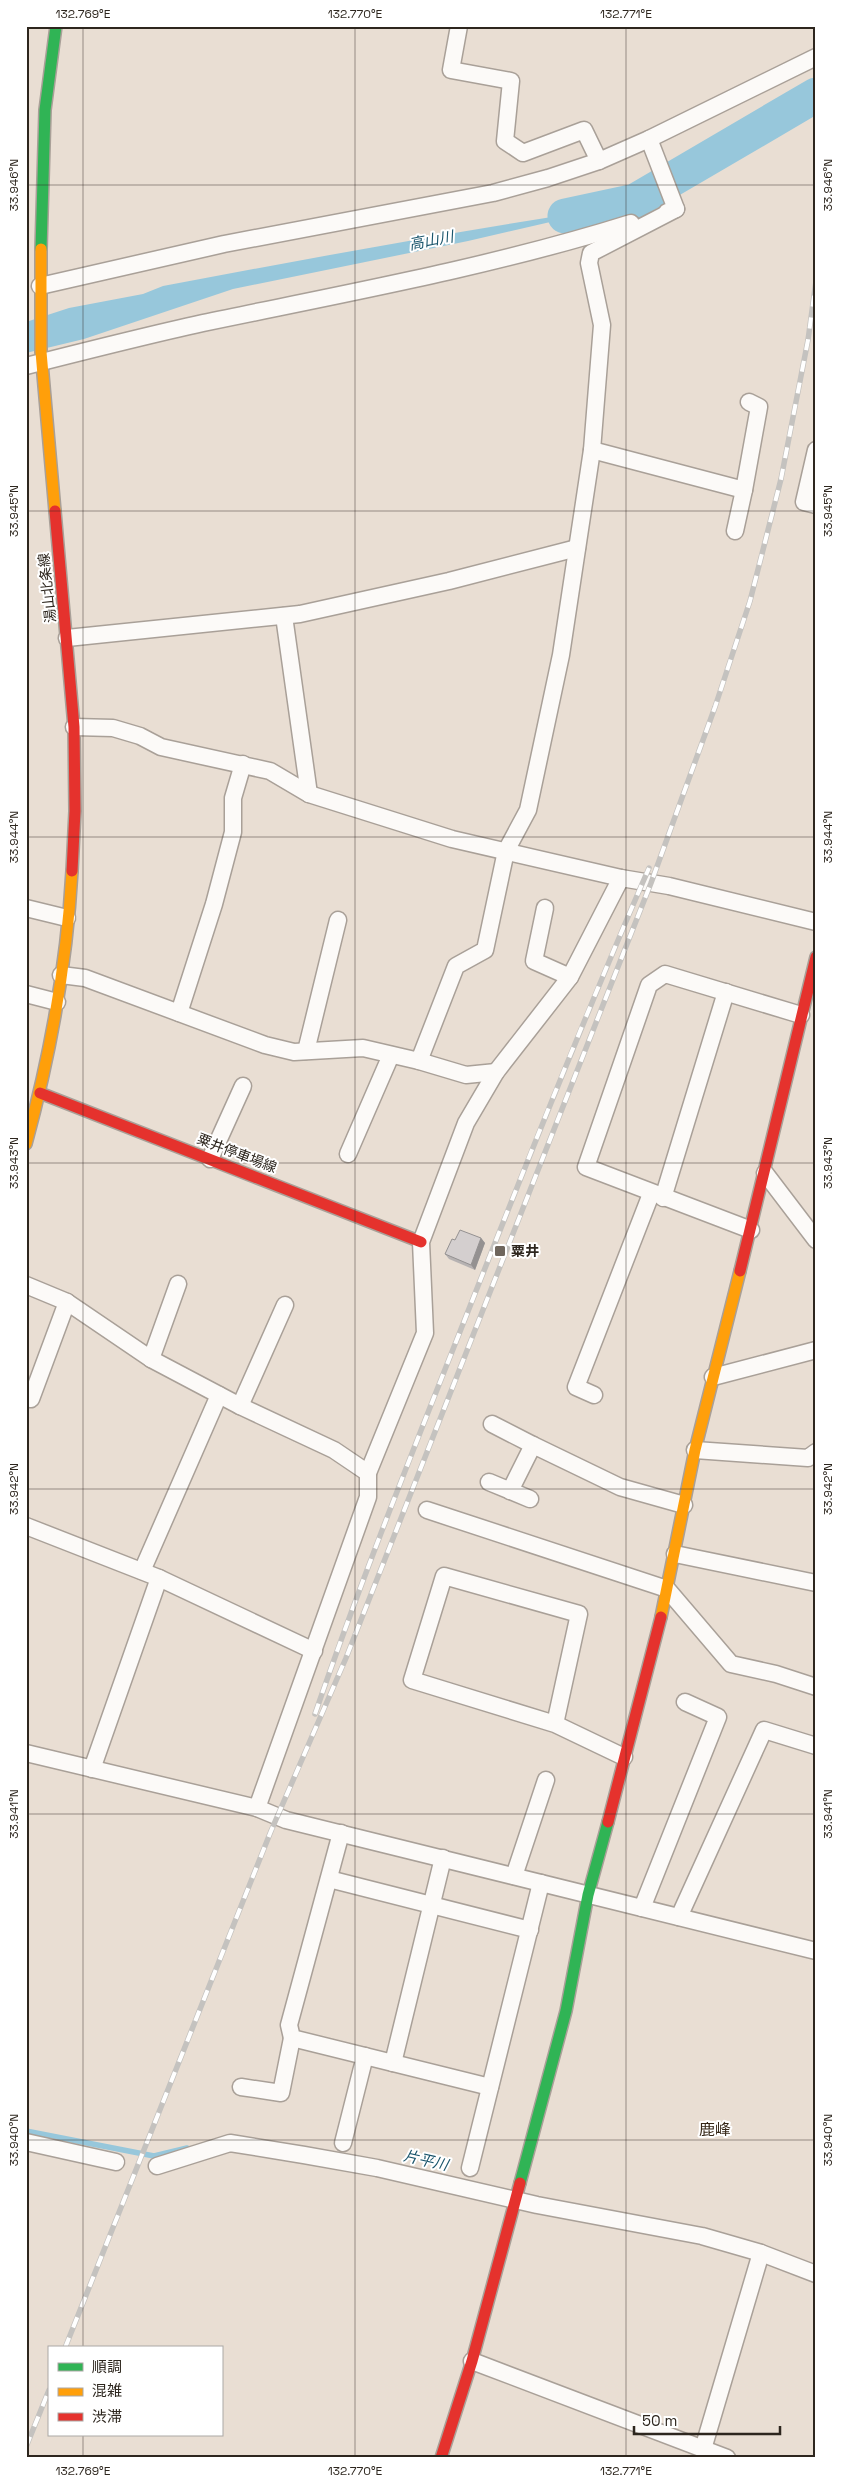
<svg xmlns="http://www.w3.org/2000/svg" width="842" height="2484" font-family="'Space Grotesk','Noto Sans JP',sans-serif">
<style>
.water{fill:#97c7db}
.lines{fill:none;stroke-linecap:round;stroke-linejoin:round}
.stream{stroke:#97c7db;stroke-width:5.5}
.river{stroke:#97c7db;stroke-width:35}
.street-casing{stroke:#a9a098;stroke-width:19}
.fast-casing{stroke:#a9a098;stroke-width:14}
.slow-casing{stroke:#a9a098;stroke-width:14}
.jam-casing{stroke:#a9a098;stroke-width:14}
.street{stroke:#fcfaf8;stroke-width:16}
.fast{stroke:#30b455;stroke-width:11}
.slow{stroke:#ff9f0a;stroke-width:11}
.jam{stroke:#e5322d;stroke-width:11}
.rail-casing{stroke:#c4c2bf;stroke-width:5.5}
.rail{stroke:#fff;stroke-width:4;stroke-dasharray:11;stroke-linecap:butt}
.wall{fill:#b6b2b2}
.shaded-wall{fill:#949191}
.building{fill:#d4cfcf;stroke:#949191}
.ticks{fill:none;stroke:#2d261e;stroke-width:1;stroke-opacity:0.45}
.poi-dot{fill:#6f665d;stroke:#fff;stroke-width:2}
.labels{text-anchor:middle;dominant-baseline:central;stroke-width:4;stroke-linejoin:round;paint-order:stroke}
.street-label{font-size:14px;fill:#2d261e;stroke:#fff}
.poi-label{font-size:14px;font-weight:bold;fill:#2d261e;stroke:#fff;text-anchor:start}
.water-label{font-size:15px;font-style:italic;fill:#19546b;stroke:#fff}
.quarter-label{font-size:16px;fill:#352616;stroke:#fff}
.neatline{fill:none;stroke:#2d261e;stroke-width:2}
.ticks-label{font-size:12px;text-anchor:middle;fill:#2d261e}
</style>
<rect width="100%" height="100%" fill="#e9ded3"/>
<path class="water" d="M 611,208 L 468,241 L 233,289 L 84,339 L 26,353 L 26,322 L 69,308 L 143,294 L 163,286 C 312,258 461,230 611,208 Z"/>
<g class="lines">
<path class="stream" d="M 26,2131 L 154,2156 L 187,2148"/>
<path class="river" d="M 565,216 L 635,201 L 816,95"/>
<defs>
<g id="street">
<path d="M 459,26 L 451,70 L 511,81 L 505,141 L 523,153 L 584,130 L 599,161"/>
<path d="M 649,139 L 676,209 L 667,212"/>
<path d="M 40,286 L 224,244 L 493,193 L 548,178 L 599,161 L 649,139 L 816,57"/>
<path d="M 26,366 C 85,351 144,336 203,323 C 347,293 491,267 631,223"/>
<path d="M 592,450 L 744,490 L 759,407 L 749,402"/>
<path d="M 816,450 L 804,502 L 816,505"/>
<path d="M 735,531 L 744,490"/>
<path d="M 284,616 L 309,794"/>
<path d="M 67,638 L 300,614 L 449,581 L 577,548"/>
<path d="M 74,727 L 113,728 L 140,736 L 161,747 L 270,771 L 309,794 L 452,839 L 621,878 L 669,886 L 816,922"/>
<path d="M 26,908 L 67,918"/>
<path d="M 545,908 L 534,961 L 570,977"/>
<path d="M 61,975 L 85,978 L 265,1045 L 294,1052 L 363,1048 L 419,1061 L 466,1075 L 496,1072"/>
<path d="M 26,994 L 57,1002"/>
<path d="M 179,1013 L 214,904 L 233,832 L 233,798 L 243,764"/>
<path d="M 306,1051 L 338,920"/>
<path d="M 419,1061 L 456,966 L 485,950 L 506,851 L 528,810 L 561,655 L 592,450 L 602,325 L 589,263 L 591,253 L 676,209"/>
<path d="M 348,1154 L 391,1055"/>
<path d="M 210,1159 L 243,1086"/>
<path d="M 765,1173 L 816,1240"/>
<path d="M 663,1198 L 726,992"/>
<path d="M 751,1230 L 586,1167 L 649,985 L 665,974 L 801,1015"/>
<path d="M 26,1285 L 67,1302 L 151,1359 L 240,1406 L 334,1450 L 368,1473"/>
<path d="M 151,1359 L 178,1284"/>
<path d="M 713,1377 L 816,1350"/>
<path d="M 594,1395 L 576,1387 L 651,1194"/>
<path d="M 31,1399 L 67,1302"/>
<path d="M 240,1406 L 285,1305"/>
<path d="M 492,1424 L 533,1445"/>
<path d="M 695,1450 L 808,1458 L 816,1452"/>
<path d="M 489,1482 L 530,1499"/>
<path d="M 510,1491 L 533,1445 L 620,1487 L 684,1505"/>
<path d="M 427,1510 L 667,1589 L 731,1664 L 776,1674 L 816,1687"/>
<path d="M 26,1526 L 159,1578 L 314,1651"/>
<path d="M 675,1554 L 816,1583"/>
<path d="M 142,1571 L 219,1395"/>
<path d="M 555,1724 L 579,1614 L 444,1576 L 412,1680 L 555,1724 L 624,1757"/>
<path d="M 26,1753 L 257,1808 L 286,1820 L 816,1951"/>
<path d="M 92,1769 L 159,1578"/>
<path d="M 257,1808 L 368,1497 L 368,1473 L 425,1333 L 421,1242 L 466,1123 L 496,1072 L 570,977 L 621,878"/>
<path d="M 341,1833 L 289,2025 L 292,2038 L 490,2087"/>
<path d="M 514,1876 L 546,1780"/>
<path d="M 329,1879 L 530,1930"/>
<path d="M 642,1908 L 718,1717 L 685,1702"/>
<path d="M 679,1917 L 764,1730 L 816,1746"/>
<path d="M 393,2063 L 443,1858"/>
<path d="M 241,2087 L 281,2093 L 292,2038"/>
<path d="M 26,2142 L 116,2162"/>
<path d="M 343,2143 L 365,2056"/>
<path d="M 157,2166 L 230,2143 L 304,2155 L 377,2168 L 537,2205 L 702,2236 L 761,2253 L 816,2274"/>
<path d="M 470,2168 L 541,1883"/>
<path d="M 472,2361 L 727,2458"/>
<path d="M 703,2449 L 761,2253"/>
</g>
<g id="fast">
<path d="M 41,249 L 45,110 L 56,26"/>
<path d="M 520,2183 L 566,2011 L 588,1895 L 608,1822"/>
</g>
<g id="slow">
<path d="M 41,249 L 41,352 L 55,511"/>
<path d="M 26,1144 C 50,1056 67,962 72,871"/>
<path d="M 661,1617 L 695,1450 L 740,1271"/>
</g>
<g id="jam">
<path d="M 55,511 L 74,727 L 75,811 L 72,871"/>
<path d="M 40,1093 L 421,1242"/>
<path d="M 740,1271 L 816,957"/>
<path d="M 608,1822 L 661,1617"/>
<path d="M 441,2458 L 472,2361 L 520,2183"/>
</g>
</defs>
<use href="#street" class="street-casing"/>
<use href="#fast" class="fast-casing"/>
<use href="#slow" class="slow-casing"/>
<use href="#jam" class="jam-casing"/>
<use href="#street" class="street"/>
<use href="#fast" class="fast"/>
<use href="#slow" class="slow"/>
<use href="#jam" class="jam"/>
<defs>
<g id="rail">
<path d="M 315,1714 C 364,1571 421,1431 476,1291 C 532,1149 588,1008 649,868"/>
<path d="M 65,2348 L 271,1831 L 346,1658 L 651,883 L 715,707 L 750,601 L 781,479 L 808,340 L 816,281"/>
<path d="M 26,2447 L 49,2390"/>
</g>
</defs>
<use href="#rail" class="rail-casing"/>
<use href="#rail" class="rail"/>
</g>
<path class="wall" d="M 481,1238 L 485,1243 L 475,1270 L 449,1259 L 445,1254 L 455,1240 Z"/>
<path class="shaded-wall" d="M 481,1238 L 485,1243 L 475,1270 L 471,1265 Z"/>
<path class="building" d="M 460,1230 L 481,1238 L 471,1265 L 445,1254 L 452,1239 L 455,1240 Z"/>
<path class="ticks" d="M 83,26 L 83,2348M 355,26 L 355,2458M 626,26 L 626,2458M 26,185 L 816,185M 26,511 L 816,511M 26,837 L 816,837M 26,1163 L 816,1163M 26,1489 L 816,1489M 26,1814 L 816,1814M 26,2140 L 816,2140M 83,2435 L 83,2458"/>
<rect class="poi-dot" x="494" y="1245" width="12" height="12" rx="2.5"/>
<g class="labels">
<g class="street-label">
<text transform="translate(47 588) rotate(-96)">湯山北条線</text>
<text transform="translate(237 1153) rotate(21)">粟井停車場線</text>
</g>
<g class="poi-label">
<text x="511" y="1251">粟井</text>
</g>
<g class="water-label">
<text transform="translate(431 240) rotate(-11)">高山川</text>
<text transform="translate(426 2160) rotate(13)">片平川</text>
</g>
<g class="quarter-label">
<text x="715" y="2129">鹿峰</text>
</g>
</g>
<rect width="842" height="2484" fill="none" stroke="#ffffff" stroke-width="55"/>
<rect x="48" y="2346" width="175" height="90" fill="#ffffff" stroke="#aba8a5"/>
<rect x="58" y="2363" width="25" height="8" fill="#30b455" stroke="#aba8a5"/>
<text x="92" y="2372" font-size="15" fill="#2d261e">順調</text>
<rect x="58" y="2388" width="25" height="8" fill="#ff9f0a" stroke="#aba8a5"/>
<text x="92" y="2396" font-size="15" fill="#2d261e">混雑</text>
<rect x="58" y="2413" width="25" height="8" fill="#e5322d" stroke="#aba8a5"/>
<text x="92" y="2422" font-size="15" fill="#2d261e">渋滞</text>
<path d="M634 2426v8h146v-8" fill="none" stroke="#2d261e" stroke-width="2.5"/>
<text x="642" y="2426" font-size="15" fill="#2d261e" stroke="#ffffff" stroke-width="4" paint-order="stroke">50 m</text>
<rect x="28" y="28" width="786" height="2428" class="neatline"/>
<g class="ticks-label">
<text x="83" y="18">132.769°E</text>
<text x="355" y="18">132.770°E</text>
<text x="626" y="18">132.771°E</text>
<text transform="translate(14 185) rotate(-90)" y="4">33.946°N</text>
<text transform="translate(828 185) rotate(-90)" y="4">33.946°N</text>
<text transform="translate(14 511) rotate(-90)" y="4">33.945°N</text>
<text transform="translate(828 511) rotate(-90)" y="4">33.945°N</text>
<text transform="translate(14 837) rotate(-90)" y="4">33.944°N</text>
<text transform="translate(828 837) rotate(-90)" y="4">33.944°N</text>
<text transform="translate(14 1163) rotate(-90)" y="4">33.943°N</text>
<text transform="translate(828 1163) rotate(-90)" y="4">33.943°N</text>
<text transform="translate(14 1489) rotate(-90)" y="4">33.942°N</text>
<text transform="translate(828 1489) rotate(-90)" y="4">33.942°N</text>
<text transform="translate(14 1814) rotate(-90)" y="4">33.941°N</text>
<text transform="translate(828 1814) rotate(-90)" y="4">33.941°N</text>
<text transform="translate(14 2140) rotate(-90)" y="4">33.940°N</text>
<text transform="translate(828 2140) rotate(-90)" y="4">33.940°N</text>
<text x="83" y="2475">132.769°E</text>
<text x="355" y="2475">132.770°E</text>
<text x="626" y="2475">132.771°E</text>
</g>
</svg>
